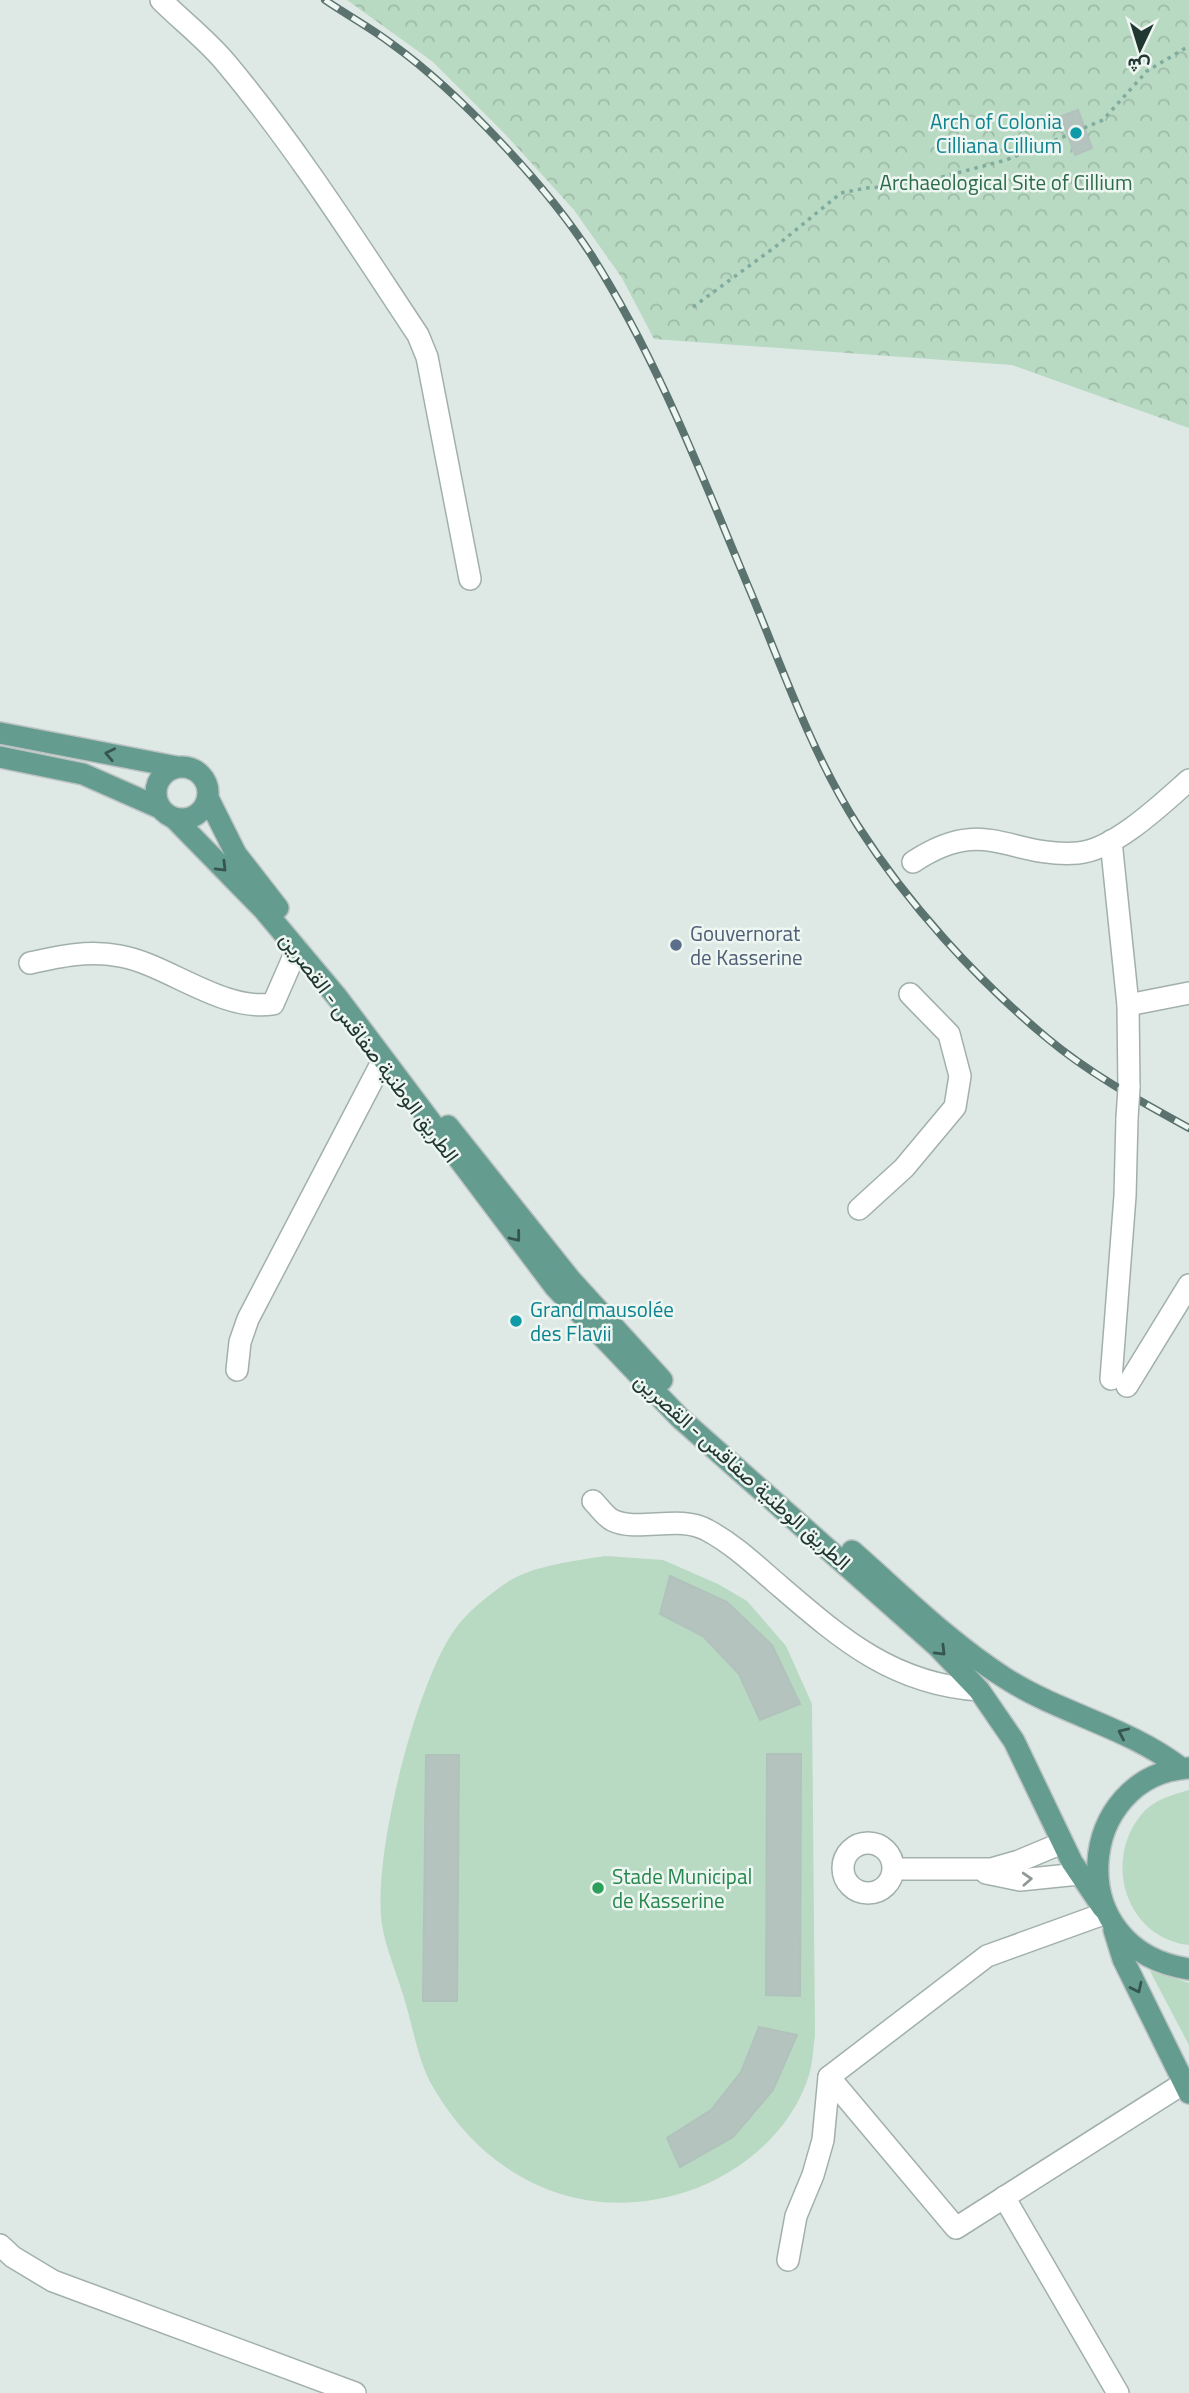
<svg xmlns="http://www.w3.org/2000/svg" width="1189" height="2393" font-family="'Titillium Web',Vazirmatn,sans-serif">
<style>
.grass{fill:#b8d9c2}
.park{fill:url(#park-crowns)}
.building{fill:#b4c3be;stroke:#b1c2bc;stroke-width:2}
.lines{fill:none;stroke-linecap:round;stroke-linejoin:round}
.minor-casing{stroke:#a2b0ac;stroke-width:24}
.major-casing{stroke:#bcc3c2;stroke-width:24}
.path{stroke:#80ab9f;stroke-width:3.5;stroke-dasharray:3.5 5;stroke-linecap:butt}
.minor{stroke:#fff;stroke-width:21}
.major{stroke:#659c90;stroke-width:21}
.rail-casing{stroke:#5b736e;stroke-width:8}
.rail{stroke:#eef6f2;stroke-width:5;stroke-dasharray:16;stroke-linecap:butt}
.minor-bridge-casing{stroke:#a2b0ac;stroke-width:24;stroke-linecap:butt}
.minor-bridge{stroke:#fff;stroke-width:21}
.oneway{stroke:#35554e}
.oneway2{stroke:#909b98}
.culture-dot{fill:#0f9aa8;stroke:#eef6f2;stroke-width:2.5}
.service-dot{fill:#5c6f8a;stroke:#eef6f2;stroke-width:2.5}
.leisure-dot{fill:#2e9e5b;stroke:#eef6f2;stroke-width:2.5}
.labels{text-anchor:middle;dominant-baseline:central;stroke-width:5;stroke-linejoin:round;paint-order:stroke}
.culture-label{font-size:21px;fill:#0d838f;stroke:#eef6f2;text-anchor:end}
.park-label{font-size:21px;fill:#2d6c48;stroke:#eef6f2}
.service-label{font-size:21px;fill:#4e5e75;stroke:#eef6f2;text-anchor:start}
.street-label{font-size:21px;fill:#213732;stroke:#eef6f2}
.leisure-label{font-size:21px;fill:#27864d;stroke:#eef6f2;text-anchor:start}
</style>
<defs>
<pattern id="park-crowns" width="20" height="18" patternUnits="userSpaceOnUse" patternTransform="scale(1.75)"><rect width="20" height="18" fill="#b8d9c2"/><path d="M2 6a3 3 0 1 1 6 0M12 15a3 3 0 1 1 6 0" fill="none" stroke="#9ebba7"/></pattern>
</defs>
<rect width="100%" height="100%" fill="#dee9e5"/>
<g class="grass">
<path d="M 605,1556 L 663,1560 L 718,1584 L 747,1601 L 786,1646 L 812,1704 L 815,2035 C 813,2048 813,2063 809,2075 C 793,2128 746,2169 697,2188 C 591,2228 489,2184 433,2087 C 418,2062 413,2026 404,1998 C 397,1974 386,1949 382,1925 C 372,1857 415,1688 453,1632 C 466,1612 490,1594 509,1581 C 536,1565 575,1561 605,1556 Z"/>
<path d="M 1189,1790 L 1189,1945 C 1126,1938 1103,1861 1141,1815 C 1153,1800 1171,1795 1189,1790 Z"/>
<path d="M 1150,1971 L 1189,1983 L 1189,2045 Z"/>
</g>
<path class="park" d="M 347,0 L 1189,0 L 1189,428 L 1012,365 L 654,339 L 622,278 L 574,210 L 505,134 L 433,62 Z"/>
<g class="building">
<path d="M 1078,110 L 1092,148 L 1075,155 L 1061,116 Z"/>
<path d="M 670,1576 L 727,1602 L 772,1645 L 800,1704 L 760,1720 L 739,1674 L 703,1636 L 660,1614 Z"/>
<path d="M 767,1754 L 801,1754 L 800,1996 L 766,1995 Z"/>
<path d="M 426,1755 L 459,1755 L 457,2001 L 423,2001 Z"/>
<path d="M 759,2027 L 797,2035 L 773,2090 L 733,2137 L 680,2167 L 667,2138 L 711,2110 L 741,2072 Z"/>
</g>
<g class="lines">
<defs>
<g id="minor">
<path d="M 161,0 C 182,21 207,40 226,63 C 297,148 357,243 418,335 L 427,357 L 470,579"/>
<path d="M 1111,841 L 1128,1005 L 1129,1088"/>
<path d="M 913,862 C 985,814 1008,858 1078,853 C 1114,850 1162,804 1189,780"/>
<path d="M 30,963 C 61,956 89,950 120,956 C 167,964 222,1012 273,1004 L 297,949"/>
<path d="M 1128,1005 L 1189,993"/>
<path d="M 859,1209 L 904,1168 L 955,1107 L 960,1076 L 949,1034 L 910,994"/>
<path d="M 237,1370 L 240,1342 L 248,1319 L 383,1060"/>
<path d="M 1111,1379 L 1125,1196 L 1127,1118"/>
<path d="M 1127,1386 L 1189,1285"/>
<path d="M 593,1501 C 599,1507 605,1516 612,1520 C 638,1533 679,1514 707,1530 C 733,1544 753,1563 775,1582 C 839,1637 891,1684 979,1690"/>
<circle cx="868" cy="1868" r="25"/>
<path d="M 894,1869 L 991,1869 L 1019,1861 L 1062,1843"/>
<path d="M 986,1873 L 1020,1880 L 1079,1874"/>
<path d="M 829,2077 L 956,2228 L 1184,2083"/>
<path d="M 1004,2197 L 1118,2393"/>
<path d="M 0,2245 L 13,2257 L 53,2281 L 355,2393"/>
<path d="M 788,2260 L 796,2216 L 813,2175 L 823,2140 L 829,2077 L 987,1956 L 1106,1913"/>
</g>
<g id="major">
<path d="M 0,733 L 177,767"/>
<path d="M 0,757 L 83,774 L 160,808"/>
<circle cx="182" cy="793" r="26"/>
<path d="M 208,798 L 236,854 L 278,908"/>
<path d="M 174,818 L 264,910 L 337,997 L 555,1287 L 680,1418 L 938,1647 L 979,1690 L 1014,1741 L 1072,1862 L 1103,1908"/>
<path d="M 448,1126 L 570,1279 L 662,1380"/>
<path d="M 852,1551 C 902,1595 950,1643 1005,1678 C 1061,1714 1128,1727 1181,1768"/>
<path d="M 1189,1768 C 1077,1774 1058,1950 1189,1969"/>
<path d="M 1114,1930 L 1123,1959 L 1189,2093"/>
</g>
</defs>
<use href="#minor" class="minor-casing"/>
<use href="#major" class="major-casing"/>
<g class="path">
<path d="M 1084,128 L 1103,120 L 1147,71 L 1189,46"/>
<path d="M 693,307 L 775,247 L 841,193 L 866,188 L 912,185 L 1006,160 L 1068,135"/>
</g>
<use href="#minor" class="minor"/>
<use href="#major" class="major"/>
<defs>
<path id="rail" d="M 325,0 C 347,15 371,28 392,44 C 459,92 548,187 592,256 C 659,362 703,479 751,593 C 784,672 812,754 858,826 C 908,904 975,978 1047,1038 C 1090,1074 1140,1101 1189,1128"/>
</defs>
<use href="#rail" class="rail-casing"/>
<use href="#rail" class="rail"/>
<defs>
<path id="minor-bridge" d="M 1127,1118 L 1129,1088"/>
</defs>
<use href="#minor-bridge" class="minor-bridge-casing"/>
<use href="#minor-bridge" class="minor-bridge"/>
</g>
<defs><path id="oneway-chevron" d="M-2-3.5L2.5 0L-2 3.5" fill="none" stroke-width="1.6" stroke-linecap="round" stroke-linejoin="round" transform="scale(1.75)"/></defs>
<g class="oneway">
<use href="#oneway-chevron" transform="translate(110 754) rotate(-168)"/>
<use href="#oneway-chevron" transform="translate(222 867) rotate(45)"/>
<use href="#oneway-chevron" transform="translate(516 1237) rotate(52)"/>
<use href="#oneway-chevron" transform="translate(941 1651) rotate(45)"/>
<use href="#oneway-chevron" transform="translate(1123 1733) rotate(-155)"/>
<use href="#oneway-chevron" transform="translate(1137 1988) rotate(64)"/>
</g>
<use class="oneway2" href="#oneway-chevron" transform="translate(1027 1879) rotate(-3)"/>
<g class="culture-dot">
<circle cx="1076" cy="133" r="7"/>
<circle cx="516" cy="1321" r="7"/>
</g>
<circle class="service-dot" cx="676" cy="945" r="7"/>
<circle class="leisure-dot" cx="598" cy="1888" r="7"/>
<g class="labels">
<g class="culture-label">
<text x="1062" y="121">Arch of Colonia<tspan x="1062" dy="24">Cilliana Cillium</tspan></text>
<text x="530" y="1309" text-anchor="start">Grand mausolée<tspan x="530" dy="24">des Flavii</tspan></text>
</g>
<g class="park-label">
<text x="1006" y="182">Archaeological Site of Cillium</text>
</g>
<g class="service-label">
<text x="690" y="933">Gouvernorat<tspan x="690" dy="24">de Kasserine</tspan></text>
</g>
<g class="street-label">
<text transform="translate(370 1047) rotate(53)">الطريق الوطنية صفاقس - القصرين</text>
<text transform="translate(743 1471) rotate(42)">الطريق الوطنية صفاقس - القصرين</text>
</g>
<g class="leisure-label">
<text x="612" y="1876">Stade Municipal<tspan x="612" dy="24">de Kasserine</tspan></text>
</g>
</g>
<g transform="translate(1140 49) rotate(184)" stroke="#eef6f2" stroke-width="5" paint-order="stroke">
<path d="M0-5L12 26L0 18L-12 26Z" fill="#213732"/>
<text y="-10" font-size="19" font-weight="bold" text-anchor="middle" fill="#213732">ش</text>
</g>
</svg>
